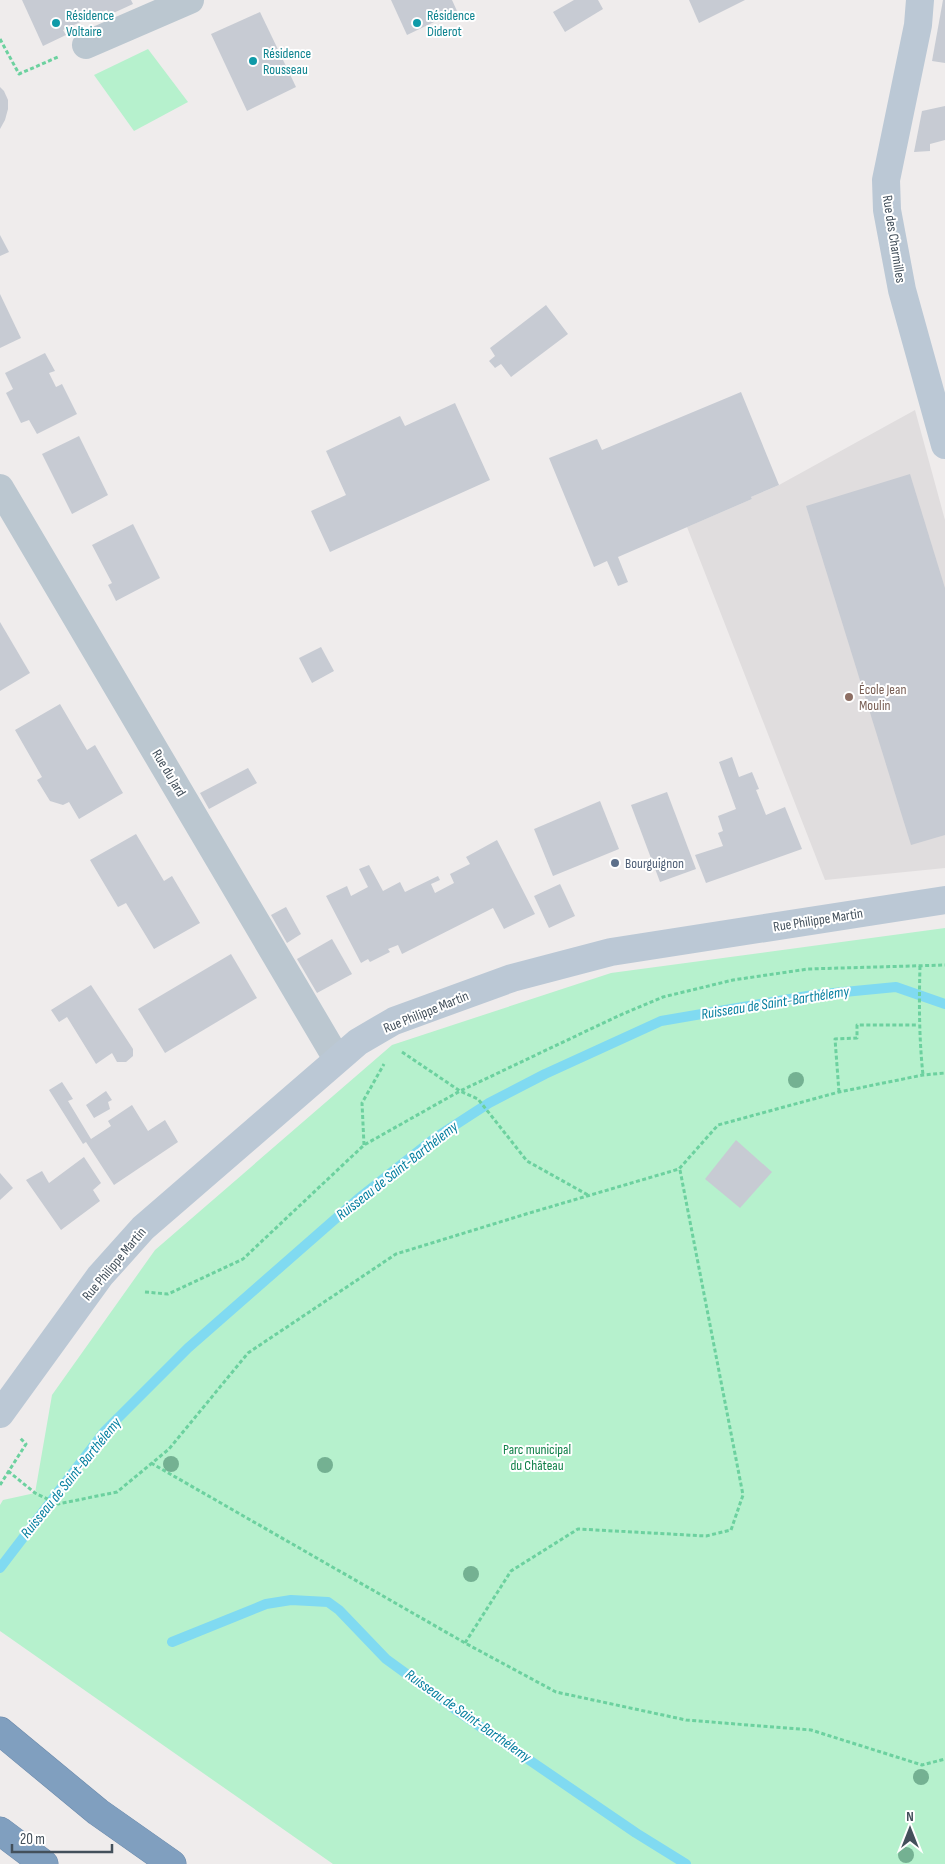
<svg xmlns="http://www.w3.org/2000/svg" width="945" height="1864" font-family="'Sofia Sans Condensed',sans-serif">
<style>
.education{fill:#e0ddde}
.green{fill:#b6f1cd}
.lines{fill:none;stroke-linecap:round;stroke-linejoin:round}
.stream{stroke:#80daf1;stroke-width:10}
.building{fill:#c7cbd3}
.highway-casing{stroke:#6b8aab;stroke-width:29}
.path{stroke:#6cd19f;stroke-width:3;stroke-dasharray:4 2.5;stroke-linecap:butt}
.street{stroke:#bbc7d0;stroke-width:28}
.secondary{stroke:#bbc8d5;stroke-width:28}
.highway{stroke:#809fbf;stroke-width:28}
.tree{fill:#74b192}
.culture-dot{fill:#0f9aa8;stroke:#fff;stroke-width:2}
.education-dot{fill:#8d6e63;stroke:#fff;stroke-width:2}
.service-dot{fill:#5c6f8a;stroke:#fff;stroke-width:2}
.labels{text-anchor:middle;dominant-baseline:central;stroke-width:4;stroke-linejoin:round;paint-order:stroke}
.culture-label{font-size:14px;fill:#0d838f;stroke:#fff;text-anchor:start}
.street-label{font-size:14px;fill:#43505b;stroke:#fff}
.education-label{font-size:14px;fill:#785e54;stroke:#fff;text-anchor:start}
.service-label{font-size:14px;fill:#4e5e75;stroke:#fff;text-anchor:start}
.park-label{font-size:14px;fill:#108048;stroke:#fff}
.water-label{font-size:15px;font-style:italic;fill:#047e9f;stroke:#fff}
</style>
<rect width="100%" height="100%" fill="#efecec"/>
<path class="education" d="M 915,410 L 945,520 L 945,868 L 825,880 L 687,527 L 752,499 L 751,497 L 779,485 Z"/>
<g class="green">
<path d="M 148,49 L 188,102 L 134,131 L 94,75 Z"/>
<path d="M 945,928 L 945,1864 L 333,1864 L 0,1631 L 0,1505 L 3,1500 L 35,1493 L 52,1395 L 155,1250 L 392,1045 L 611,973 Z"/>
</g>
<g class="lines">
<g class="stream">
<path d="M 0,1568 L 104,1432 L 188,1348 L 358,1199 L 435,1138 L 489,1103 L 545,1074 L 661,1021 L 813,995 L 896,987 L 945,1004"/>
<path d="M 172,1642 L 266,1604 L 291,1600 L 328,1602 L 339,1610 L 386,1659 L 459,1712 L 636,1833 L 686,1864"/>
</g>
</g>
<g class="building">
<path d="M 22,0 L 131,0 L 133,4 L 109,15 L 107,10 L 63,30 L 66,35 L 43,46 Z"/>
<path d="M 391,0 L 452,0 L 457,11 L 407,35 Z"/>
<path d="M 574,0 L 598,0 L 603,9 L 565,32 L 553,12 Z"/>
<path d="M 689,0 L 745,0 L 699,23 Z"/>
<path d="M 943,0 L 945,0 L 945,63 L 932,61 Z"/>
<path d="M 260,12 L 296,87 L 247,111 L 211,34 Z"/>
<path d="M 0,87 L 4,91 L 8,100 L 8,109 L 5,120 L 0,129 Z"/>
<path d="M 945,106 L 945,140 L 930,144 L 930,151 L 914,152 L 922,111 Z"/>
<path d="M 0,235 L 9,252 L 0,256 Z"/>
<path d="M 0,294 L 21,338 L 0,348 Z"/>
<path d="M 546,305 L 568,334 L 511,377 L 501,364 L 495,368 L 489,361 L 495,356 L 490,348 Z"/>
<path d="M 45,353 L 55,371 L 49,373 L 56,387 L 62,384 L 77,414 L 37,434 L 29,420 L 21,423 L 6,393 L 13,389 L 5,373 Z"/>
<path d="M 741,392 L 779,485 L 751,497 L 752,499 L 618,557 L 628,582 L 618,586 L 607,561 L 594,567 L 549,458 L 597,439 L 602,450 Z"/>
<path d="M 455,403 L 490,480 L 330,552 L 311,511 L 346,495 L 326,451 L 400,416 L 405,426 Z"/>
<path d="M 79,436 L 108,495 L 72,514 L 42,454 Z"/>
<path d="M 910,474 L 945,588 L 945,835 L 911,845 L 806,506 Z"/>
<path d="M 133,524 L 160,578 L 116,601 L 108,585 L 112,583 L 92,545 Z"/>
<path d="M 0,622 L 30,673 L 0,691 Z"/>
<path d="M 321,647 L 334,671 L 312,683 L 299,658 Z"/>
<path d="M 60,704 L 87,750 L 95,745 L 123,793 L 79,819 L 69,802 L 63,805 L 50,801 L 37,780 L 42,777 L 15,730 Z"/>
<path d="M 732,757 L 739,777 L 752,772 L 759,789 L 756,790 L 766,815 L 785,807 L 802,849 L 706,883 L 695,855 L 723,846 L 718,833 L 723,831 L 718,816 L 736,809 L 719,762 Z"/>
<path d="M 248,768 L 257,783 L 209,809 L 200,793 Z"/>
<path d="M 667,792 L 696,869 L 660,882 L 631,805 Z"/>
<path d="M 600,801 L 619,849 L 553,876 L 534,829 Z"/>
<path d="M 136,834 L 164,881 L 172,876 L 200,923 L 154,949 L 126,903 L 118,907 L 90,860 Z"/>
<path d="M 497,840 L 535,914 L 504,929 L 493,908 L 402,954 L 398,945 L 388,949 L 390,952 L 370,962 L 368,959 L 361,963 L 326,896 L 347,886 L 351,896 L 368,887 L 359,869 L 369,865 L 383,891 L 400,882 L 405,892 L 438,876 L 440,880 L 431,884 L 435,893 L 454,883 L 450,874 L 470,864 L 466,857 Z"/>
<path d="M 560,884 L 575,916 L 549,928 L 534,896 Z"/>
<path d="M 286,907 L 301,934 L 287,943 L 271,915 Z"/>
<path d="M 332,939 L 352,974 L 317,993 L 297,959 Z"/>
<path d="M 231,954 L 257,998 L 165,1053 L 138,1009 Z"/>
<path d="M 91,985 L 133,1049 L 133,1056 L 126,1062 L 117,1062 L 112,1053 L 96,1064 L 67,1017 L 59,1022 L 51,1010 Z"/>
<path d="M 62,1082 L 73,1099 L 68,1101 L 91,1139 L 111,1126 L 108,1121 L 132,1105 L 148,1131 L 165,1120 L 178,1142 L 114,1185 L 86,1142 L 83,1144 L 49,1090 Z"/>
<path d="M 106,1091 L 112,1100 L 108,1102 L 110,1109 L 94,1118 L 86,1105 Z"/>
<path d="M 736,1140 L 772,1172 L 740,1208 L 705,1179 Z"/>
<path d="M 84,1157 L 101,1183 L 93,1190 L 100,1201 L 61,1230 L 26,1180 L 42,1171 L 49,1183 Z"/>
<path d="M 0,1173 L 13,1188 L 0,1200 Z"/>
</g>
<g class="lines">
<defs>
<g id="highway">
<path d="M 0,1731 L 98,1812 L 172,1864"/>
<path d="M 0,1831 L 44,1864"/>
</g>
</defs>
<use href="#highway" class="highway-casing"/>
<g class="path">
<path d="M 0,39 L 19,74 L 58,57"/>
<path d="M 920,966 C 919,1002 919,1038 923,1075"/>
<path d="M 402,1052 L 460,1091 L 478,1099 L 527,1161 L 588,1195"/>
<path d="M 839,1092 L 835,1039 L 857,1038 L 857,1025 L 918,1025"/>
<path d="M 364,1145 L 362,1103 L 384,1064"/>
<path d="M 145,1292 L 168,1294 L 243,1259 L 364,1145 L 460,1091 L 618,1016 L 663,997 L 733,980 L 808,969 L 945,965"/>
<path d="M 151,1463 L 465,1643 L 556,1692 L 686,1720 L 811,1730 L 922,1765 L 945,1759"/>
<path d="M 8,1471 L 35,1493 L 58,1504 L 117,1492 L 169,1449 L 248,1353 L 396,1254 L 526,1214 L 679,1169 L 718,1125 L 839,1092 L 923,1075 L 945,1073"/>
<path d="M 0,1485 L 26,1444 L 20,1438"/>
<path d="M 465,1643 L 511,1571 L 578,1529 L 706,1536 L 731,1530 L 743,1495 L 680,1170"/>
</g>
<g class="street">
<path d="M 86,45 L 190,0"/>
<path d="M 0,488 L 337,1059"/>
</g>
<g class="secondary">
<path d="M 920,0 L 918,25 L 886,180 L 887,210 L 902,290 L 945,445"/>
<path d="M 0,1414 L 100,1276 L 143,1228 L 358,1042 L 394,1021 L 512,978 L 611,952 L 945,900"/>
</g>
<use href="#highway" class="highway"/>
</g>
<g class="tree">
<circle cx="796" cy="1080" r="8"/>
<circle cx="171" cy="1464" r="8"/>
<circle cx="325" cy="1465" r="8"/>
<circle cx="471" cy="1574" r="8"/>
<circle cx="921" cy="1777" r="8"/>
<circle cx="906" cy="1855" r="8"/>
</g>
<g class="culture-dot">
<circle cx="56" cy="23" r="5"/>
<circle cx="417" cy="23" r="5"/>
<circle cx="253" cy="61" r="5"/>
</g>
<circle class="education-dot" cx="849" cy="697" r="5"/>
<circle class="service-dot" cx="615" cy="863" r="5"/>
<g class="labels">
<g class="culture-label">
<text x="66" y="15">Résidence<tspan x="66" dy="16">Voltaire</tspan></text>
<text x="427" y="15">Résidence<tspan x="427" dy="16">Diderot</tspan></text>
<text x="263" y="53">Résidence<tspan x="263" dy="16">Rousseau</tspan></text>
</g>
<g class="street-label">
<text transform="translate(894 239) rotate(81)">Rue des Charmilles</text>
<text transform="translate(169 773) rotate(59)">Rue du Jard</text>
<text transform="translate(818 920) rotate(-9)">Rue Philippe Martin</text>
<text transform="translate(426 1012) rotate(-22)">Rue Philippe Martin</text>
<text transform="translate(114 1264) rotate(-50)">Rue Philippe Martin</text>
</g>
<g class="education-label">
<text x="859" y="689">École Jean<tspan x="859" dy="16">Moulin</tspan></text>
</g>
<g class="service-label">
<text x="625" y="863">Bourguignon</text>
</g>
<g class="park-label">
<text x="537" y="1449">Parc municipal<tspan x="537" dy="16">du Château</tspan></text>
</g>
<g class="water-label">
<text transform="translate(775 1003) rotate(-9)">Ruisseau de Saint-Barthélemy</text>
<text transform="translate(397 1171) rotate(-38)">Ruisseau de Saint-Barthélemy</text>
<text transform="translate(71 1478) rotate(-51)">Ruisseau de Saint-Barthélemy</text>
<text transform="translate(468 1716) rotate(35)">Ruisseau de Saint-Barthélemy</text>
</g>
</g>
<g transform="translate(910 1829)" stroke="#ffffff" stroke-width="4" paint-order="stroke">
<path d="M0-4L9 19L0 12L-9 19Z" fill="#43505b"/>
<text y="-8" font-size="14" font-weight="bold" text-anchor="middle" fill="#43505b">N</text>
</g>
<path d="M12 1844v8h100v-8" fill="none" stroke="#43505b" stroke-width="2.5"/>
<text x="20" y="1844" font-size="15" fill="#43505b" stroke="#ffffff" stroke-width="4" paint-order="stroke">20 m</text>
</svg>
